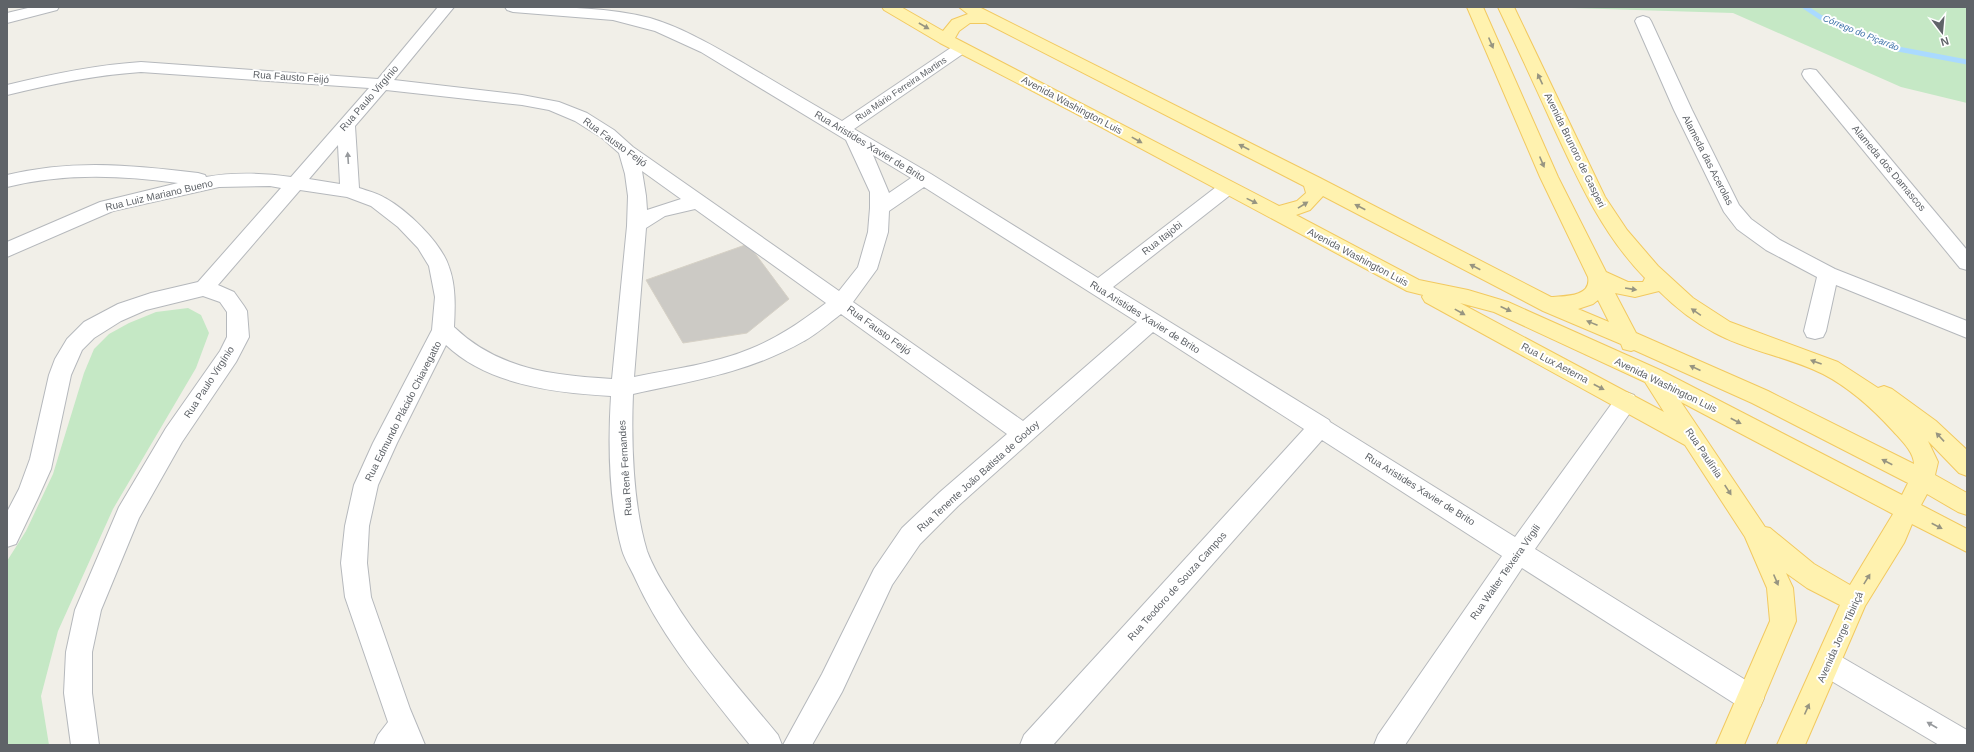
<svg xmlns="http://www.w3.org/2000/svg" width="1974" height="752" font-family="Helvetica,sans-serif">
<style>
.green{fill:#c5e8c5}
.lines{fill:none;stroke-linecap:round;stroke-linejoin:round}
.stream{stroke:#aadaff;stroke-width:5}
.building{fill:#cccac5;stroke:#d6d1c6}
.minor-casing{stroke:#b5b8bc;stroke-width:2}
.major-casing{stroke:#f2c960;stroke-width:2}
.minor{fill:#fff;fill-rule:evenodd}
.major{fill:#fff2af;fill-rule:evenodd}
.oneway{fill:#979581}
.oneway2{fill:#979a9d}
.labels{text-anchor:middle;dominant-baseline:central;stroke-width:4;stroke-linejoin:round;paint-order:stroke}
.far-water-label{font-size:9px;font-style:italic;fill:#4174aa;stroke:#fff}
.far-street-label{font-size:9px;fill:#5f6368;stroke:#fff}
.street-label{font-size:10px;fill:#5f6368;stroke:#fff}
</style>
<rect width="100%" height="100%" fill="#f1efe8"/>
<g class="green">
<path d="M 1539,7 L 1967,7 L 1967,103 L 1901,87 L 1733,13 Z"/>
<path d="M 188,308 L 201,315 L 209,333 L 196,368 L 113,509 L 58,631 L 41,696 L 49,745 L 7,745 L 7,561 L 26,531 L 53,474 L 84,373 L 94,349 L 109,334 L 129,323 L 156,312 Z"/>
</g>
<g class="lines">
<path class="stream" d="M 1805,7 L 1820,17 L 1898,49 L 1967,62"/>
</g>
<path class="building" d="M 748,244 L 789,299 L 747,333 L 683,343 L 646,280 Z"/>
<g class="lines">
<defs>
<g id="minor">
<path d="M 32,7 L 59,7 L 57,10 L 7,23 L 7,13 Z"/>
<path d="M 438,7 L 454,7 L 394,80 L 522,95 L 559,102 L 587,113 L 614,130 L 633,147 L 839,291 L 858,267 L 868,232 L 870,208 L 870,192 L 846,140 L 701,52 L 655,31 L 613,20 L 513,12 L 507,10 L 505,7 C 554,7 602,6 650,18 C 684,28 715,47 745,64 C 777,83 809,102 842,121 L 955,45 L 961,43 L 967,45 L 969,48 L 967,51 L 854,129 L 931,174 L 1098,278 L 1220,184 L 1227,182 L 1234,184 L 1236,188 L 1234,192 L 1113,287 L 1329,420 L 1330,422 L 1515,537 L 1618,395 L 1626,392 L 1634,395 L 1637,401 L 1634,407 L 1535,549 L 1760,689 L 1764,698 L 1760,707 L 1750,711 L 1740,707 L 1522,568 L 1405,745 L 1374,745 L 1378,735 L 1502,556 L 1322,440 L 1053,745 L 1020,745 L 1024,735 L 1304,429 L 1153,332 L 958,506 L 920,544 L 892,585 L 842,692 L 812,745 L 783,745 L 822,674 L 874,569 L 902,528 L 940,492 L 1007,434 L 841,314 C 829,323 817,334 804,341 C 750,372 693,381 633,394 C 631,442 633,505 647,551 C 653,567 662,582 671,596 C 701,646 741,690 778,735 L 782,745 L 750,745 C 708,692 663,640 635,578 C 631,569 625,560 622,550 C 609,503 608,444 611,396 C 556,393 488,385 446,345 L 397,443 L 378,485 L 369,526 L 367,563 L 371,597 L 410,709 L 425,745 L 374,745 L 378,735 L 388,722 L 345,597 L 341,563 L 345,526 L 354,485 L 373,443 L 432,330 L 435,297 L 429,266 L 418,248 L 398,227 L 371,206 L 347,197 L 300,190 L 218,285 L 234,292 L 244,306 L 247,311 L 249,337 L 236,362 L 182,442 L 139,518 L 101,610 L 92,652 L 92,693 L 99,745 L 71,745 L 64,693 L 66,652 L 75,610 L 119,507 L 166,428 L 220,351 L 227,337 L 227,312 L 220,302 L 203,296 L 146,310 L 121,321 L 94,338 L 82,350 L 71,375 L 51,469 L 38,498 L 16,544 L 7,547 L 7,512 L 19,489 L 30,459 L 49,375 L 55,359 L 67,339 L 84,322 L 118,304 L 151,293 L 198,282 L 281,188 L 270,186 L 219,187 L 113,211 L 7,257 L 7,242 L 100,202 L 178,183 C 120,175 64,173 7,187 L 7,175 C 73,159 132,165 198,173 L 205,175 L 206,177 C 234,172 263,173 291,177 L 369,88 L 141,72 C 95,75 52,84 7,95 L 7,85 C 52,74 95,65 141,62 L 378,79 ZM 386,90 L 522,105 L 549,110 L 575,121 L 602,138 L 619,153 L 625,174 L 628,196 L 627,226 L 612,379 C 553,375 499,370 454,327 C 455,307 456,286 449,267 C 441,242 407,210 385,198 C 377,193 368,191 359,188 L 355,126 ZM 338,145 L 340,184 L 309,179 ZM 873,155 L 911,178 L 889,193 ZM 642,171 L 681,199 L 647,210 L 646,196 ZM 924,187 L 1137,322 L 1023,421 L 853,302 L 877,269 L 888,232 L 889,211 ZM 695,209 L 826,303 C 802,321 778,338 750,349 C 714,364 673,369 634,377 L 646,228 L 665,216 Z"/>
<path d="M 1643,16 L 1649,18 L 1651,21 L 1692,110 L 1739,205 L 1751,219 L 1780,240 L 1835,269 L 1967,321 L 1967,338 L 1836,285 L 1826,331 L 1823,337 L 1815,339 L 1807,337 L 1804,331 L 1817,277 L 1766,250 L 1737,229 L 1724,212 L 1674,110 L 1635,21 L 1637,18 Z"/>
<path d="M 1810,69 L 1816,70 L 1967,250 L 1967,270 L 1960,268 L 1804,78 L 1802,74 L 1804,70 Z"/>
<path d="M 1828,651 L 1838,655 L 1967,730 L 1967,745 L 1939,745 L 1818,673 L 1815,664 L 1818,655 Z"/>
</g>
<path id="major" d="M 882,7 L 901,7 L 943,31 L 952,20 L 968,14 L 959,7 L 979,7 L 1320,178 L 1551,297 C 1564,296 1592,297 1588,277 L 1540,177 L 1467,7 L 1483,7 L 1558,177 L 1606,272 L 1628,282 L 1643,282 L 1645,278 C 1603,235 1579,182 1554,128 C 1536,88 1517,47 1498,7 L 1514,7 L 1605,197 L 1627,230 L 1658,266 L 1693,298 L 1730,322 L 1838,362 L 1878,388 L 1884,386 L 1892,389 L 1936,421 L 1967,450 L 1967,476 L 1959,473 L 1928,441 L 1938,462 L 1935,475 L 1967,493 L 1967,515 L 1958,512 L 1927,494 L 1921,505 L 1967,529 L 1967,552 L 1912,524 L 1904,543 L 1865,606 L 1805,745 L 1777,745 L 1840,605 L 1807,588 L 1786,573 L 1793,588 L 1796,621 L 1744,745 L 1716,745 L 1770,621 L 1767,588 L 1745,537 L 1685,445 L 1425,302 L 1422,297 L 1423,295 L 1407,291 L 1073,112 L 940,43 L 884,10 ZM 970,23 L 986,23 L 1304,186 L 1306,193 L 1297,201 L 1279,206 L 955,38 L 959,31 ZM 1323,196 L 1543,311 L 1621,344 L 1623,349 L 1631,351 L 1634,350 L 1752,403 L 1908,483 L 1902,495 L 1660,370 L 1508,302 L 1468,290 L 1419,280 L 1296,215 L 1310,210 ZM 1659,291 C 1675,307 1694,322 1715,333 C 1748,351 1789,357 1823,374 C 1850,388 1873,409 1893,431 C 1901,440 1914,452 1914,464 L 1768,391 L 1636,333 L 1615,293 L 1635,297 ZM 1598,300 L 1609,322 L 1578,309 L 1593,304 ZM 1460,303 L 1494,312 L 1645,382 L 1664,412 ZM 1681,402 L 1893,514 L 1850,585 L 1814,564 L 1770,528 L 1765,527 Z"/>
</defs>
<use href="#minor" class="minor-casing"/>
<use href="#major" class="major-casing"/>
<use href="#minor" class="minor"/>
<use href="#major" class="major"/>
</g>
<defs><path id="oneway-solid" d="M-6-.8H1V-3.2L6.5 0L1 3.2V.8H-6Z"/></defs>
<g class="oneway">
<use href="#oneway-solid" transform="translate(924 26) rotate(30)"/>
<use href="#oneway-solid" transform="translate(1491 43) rotate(67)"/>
<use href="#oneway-solid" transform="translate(1540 79) rotate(-115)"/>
<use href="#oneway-solid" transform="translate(1137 140) rotate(29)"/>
<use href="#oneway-solid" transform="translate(1244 147) rotate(-153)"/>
<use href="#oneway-solid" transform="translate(1542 162) rotate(67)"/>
<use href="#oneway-solid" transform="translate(1252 201) rotate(26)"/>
<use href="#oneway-solid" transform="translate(1303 205) rotate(-32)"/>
<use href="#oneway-solid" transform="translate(1360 207) rotate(-153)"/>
<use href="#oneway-solid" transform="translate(1475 267) rotate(-153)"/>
<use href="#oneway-solid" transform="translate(1631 289) rotate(9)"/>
<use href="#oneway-solid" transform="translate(1506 309) rotate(25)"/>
<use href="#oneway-solid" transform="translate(1460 312) rotate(29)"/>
<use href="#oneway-solid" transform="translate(1696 312) rotate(-145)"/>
<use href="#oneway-solid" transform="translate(1592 323) rotate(-158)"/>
<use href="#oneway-solid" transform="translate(1816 362) rotate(-160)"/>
<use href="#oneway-solid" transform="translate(1695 368) rotate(-156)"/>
<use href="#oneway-solid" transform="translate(1599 387) rotate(28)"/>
<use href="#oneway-solid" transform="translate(1736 421) rotate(28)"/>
<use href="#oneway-solid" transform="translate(1940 437) rotate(-133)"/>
<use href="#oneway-solid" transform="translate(1887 462) rotate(-153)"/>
<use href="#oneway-solid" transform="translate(1728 490) rotate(57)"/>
<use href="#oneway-solid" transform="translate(1937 526) rotate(27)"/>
<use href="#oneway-solid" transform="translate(1867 579) rotate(-58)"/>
<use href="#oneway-solid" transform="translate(1776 580) rotate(67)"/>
<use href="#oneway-solid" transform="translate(1807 709) rotate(-66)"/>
</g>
<g class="oneway2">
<use href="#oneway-solid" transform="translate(348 158) rotate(-94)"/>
<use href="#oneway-solid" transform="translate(1932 725) rotate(-150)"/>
</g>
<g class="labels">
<g class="far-water-label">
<text transform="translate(1861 33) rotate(22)">Córrego do Piçarrão</text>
</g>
<g class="far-street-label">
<text transform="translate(901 89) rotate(-34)">Rua Mário Ferreira Martins</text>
</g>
<g class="street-label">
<text transform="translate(291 77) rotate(4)">Rua Fausto Feijó</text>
<text transform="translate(369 98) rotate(-49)">Rua Paulo Virgínio</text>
<text transform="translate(1072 105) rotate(28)">Avenida Washington Luis</text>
<text transform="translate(615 142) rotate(36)">Rua Fausto Feijó</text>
<text transform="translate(870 146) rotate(31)">Rua Aristides Xavier de Brito</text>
<text transform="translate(1575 150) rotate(64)">Avenida Brunoro de Gasperi</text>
<text transform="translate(1708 160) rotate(63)">Alameda das Acerolas</text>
<text transform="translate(1889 168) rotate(50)">Alameda dos Damascos</text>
<text transform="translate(159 195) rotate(-13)">Rua Luiz Mariano Bueno</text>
<text transform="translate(1162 238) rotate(-38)">Rua Itajobi</text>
<text transform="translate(1358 257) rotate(28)">Avenida Washington Luis</text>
<text transform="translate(1145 317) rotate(32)">Rua Aristides Xavier de Brito</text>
<text transform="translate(879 330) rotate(36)">Rua Fausto Feijó</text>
<text transform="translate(1555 363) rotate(28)">Rua Lux Aeterna</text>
<text transform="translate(209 382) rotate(-57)">Rua Paulo Virgínio</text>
<text transform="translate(1666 385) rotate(26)">Avenida Washington Luis</text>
<text transform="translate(403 411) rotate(-63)">Rua Edmundo Plácido Chiavegatto</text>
<text transform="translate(1704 453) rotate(56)">Rua Paulínia</text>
<text transform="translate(625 468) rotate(-94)">Rua Renê Fernandes</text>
<text transform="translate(978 476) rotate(-42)">Rua Tenente João Batista de Godoy</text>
<text transform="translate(1420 489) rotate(32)">Rua Aristides Xavier de Brito</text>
<text transform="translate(1505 572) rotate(-55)">Rua Walter Teixeira Virgili</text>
<text transform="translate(1177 586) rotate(-48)">Rua Teodoro de Souza Campos</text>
<text transform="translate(1840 637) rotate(-66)">Avenida Jorge Tibiriçá</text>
</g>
</g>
<rect width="1974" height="752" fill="none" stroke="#5f6368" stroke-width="16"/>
<g transform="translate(1942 32) rotate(164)" stroke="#ffffff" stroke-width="3" paint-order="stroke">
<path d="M0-3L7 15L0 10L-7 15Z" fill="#5f6368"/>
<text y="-6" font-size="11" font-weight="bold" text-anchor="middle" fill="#5f6368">N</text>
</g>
</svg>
